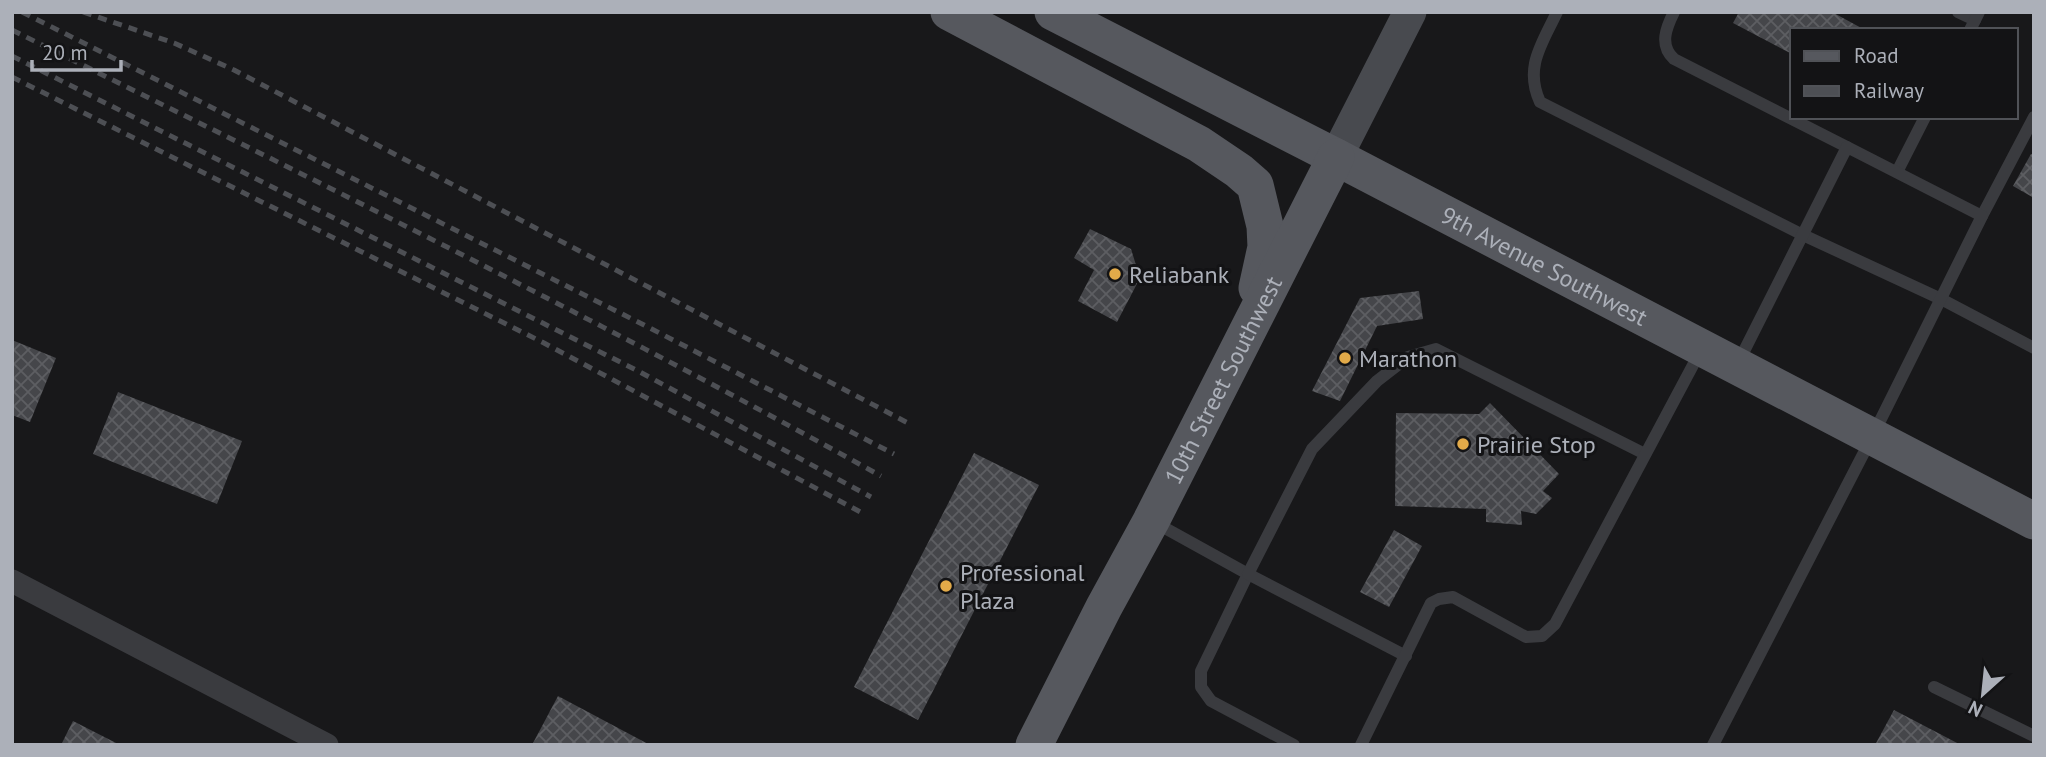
<svg xmlns="http://www.w3.org/2000/svg" width="2046" height="757" font-family="'PT Sans',sans-serif">
<style>
.building{fill:url(#building-cross-hatch)}
.lines{fill:none;stroke-linecap:round;stroke-linejoin:round}
.lane{stroke:#3a3b3f;stroke-width:12}
.street{stroke:#3a3b3f;stroke-width:23}
.secondary{stroke:#484a4f;stroke-width:33}
.primary{stroke:#56585e;stroke-width:37}
.rail{stroke:#4d4f54;stroke-width:5;stroke-dasharray:9 7;stroke-linecap:butt}
.poi-dot{fill:#e2aa49;stroke:#131315;stroke-width:2.5}
.labels{text-anchor:middle;dominant-baseline:central;stroke-width:6;stroke-linejoin:round;paint-order:stroke}
.street-label{font-size:24px;fill:#acb0b9;stroke:#131315}
.poi-label{font-size:24px;fill:#acb0b9;stroke:#131315;text-anchor:start}
</style>
<defs>
<pattern id="building-cross-hatch" width="8" height="8" patternUnits="userSpaceOnUse" patternTransform="scale(1.75)"><rect width="8" height="8" fill="#45464a"/><path d="M0 0l8 8M0 8l8-8" fill="none" stroke="#5d5e62"/></pattern>
</defs>
<rect width="100%" height="100%" fill="#18181a"/>
<g class="building">
<path d="M 1739,12 L 1832,12 L 1865,30 L 1792,30 L 1792,54 L 1733,23 Z"/>
<path d="M 2031,154 L 2034,155 L 2034,198 L 2013,186 Z"/>
<path d="M 1090,229 L 1131,249 L 1140,278 L 1117,322 L 1078,301 L 1094,270 L 1074,258 Z"/>
<path d="M 1419,291 L 1423,319 L 1377,326 L 1340,401 L 1312,391 L 1360,298 Z"/>
<path d="M 12,340 L 56,358 L 30,422 L 12,415 Z"/>
<path d="M 118,392 L 242,441 L 217,504 L 93,454 Z"/>
<path d="M 1490,403 L 1559,474 L 1543,491 L 1552,498 L 1536,514 L 1521,511 L 1522,525 L 1486,522 L 1486,509 L 1395,506 L 1396,413 L 1479,414 Z"/>
<path d="M 974,453 L 1039,485 L 918,720 L 854,687 Z"/>
<path d="M 1394,530 L 1422,546 L 1389,607 L 1360,592 Z"/>
<path d="M 558,696 L 650,745 L 532,745 Z"/>
<path d="M 1894,710 L 1961,745 L 1875,745 Z"/>
<path d="M 73,721 L 120,745 L 61,745 Z"/>
</g>
<g class="lines">
<g class="lane">
<path d="M 1557,12 C 1542,44 1524,67 1540,102 L 1803,235 L 1941,299 L 2034,348"/>
<path d="M 1674,12 C 1666,28 1659,45 1674,59 L 1847,147"/>
<path d="M 1958,12 L 1975,20"/>
<path d="M 1970,30 L 1979,12"/>
<path d="M 1897,172 L 1925,117"/>
<path d="M 1982,216 L 2034,117"/>
<path d="M 1154,522 L 1248,574 L 1201,671 L 1201,687 L 1211,701 L 1294,745"/>
<path d="M 1406,656 L 1248,574 L 1312,449 L 1377,381 L 1408,357 L 1436,349 L 1645,454"/>
<path d="M 1934,687 L 2034,736"/>
<path d="M 1361,745 L 1431,603 L 1439,599 L 1453,597 L 1526,637 L 1542,636 L 1555,624 L 1700,352"/>
<path d="M 1713,745 L 1872,437 L 1982,216 L 1847,147 L 1738,363"/>
</g>
<path class="street" d="M 12,581 L 327,745"/>
<path class="secondary" d="M 1336,157 L 1410,12"/>
<g class="primary">
<path d="M 949,12 L 1199,144 L 1239,171 L 1255,185 L 1265,226 L 1266,247 L 1257,288"/>
<path id="s1" d="M 1053,12 L 1336,157 L 2034,521"/>
<path id="s2" d="M 1034,745 L 1104,607 L 1151,521 L 1336,157"/>
</g>
<g class="rail">
<path d="M 22,12 L 644,325 L 894,454"/>
<path d="M 83,12 L 174,43 L 234,70 L 908,423"/>
<path d="M 12,30 C 304,175 596,318 881,476"/>
<path d="M 12,56 L 638,371 L 871,497"/>
<path d="M 12,77 L 544,343 L 866,515"/>
</g>
</g>
<g class="poi-dot">
<circle cx="1115" cy="274" r="7"/>
<circle cx="1345" cy="358" r="7"/>
<circle cx="1463" cy="444" r="7"/>
<circle cx="946" cy="586" r="7"/>
</g>
<g class="labels">
<g class="street-label">
<text stroke="none"><textPath href="#s1" startOffset="553">9th Avenue Southwest</textPath></text>
<text stroke="none"><textPath href="#s2" startOffset="411">10th Street Southwest</textPath></text>
</g>
<g class="poi-label">
<text x="1129" y="274">Reliabank</text>
<text x="1359" y="358">Marathon</text>
<text x="1477" y="444">Prairie Stop</text>
<text x="960" y="572">Professional<tspan x="960" dy="28">Plaza</tspan></text>
</g>
</g>
<rect width="2046" height="757" fill="none" stroke="#acb0b9" stroke-width="28"/>
<rect x="1790" y="28" width="228" height="91" fill="#131315" stroke="#505257" stroke-width="2"/>
<rect x="1804" y="51" width="35" height="10" fill="#56585e" stroke="#505257" stroke-width="2"/>
<text x="1854" y="63" font-size="21" fill="#acb0b9">Road</text>
<rect x="1804" y="86" width="35" height="10" fill="#4d4f54" stroke="#505257" stroke-width="2"/>
<text x="1854" y="98" font-size="21" fill="#acb0b9">Railway</text>
<g transform="translate(1983 694) rotate(207)" stroke="#131315" stroke-width="5" paint-order="stroke">
<path d="M0-5L12 26L0 18L-12 26Z" fill="#acb0b9"/>
<text y="-10" font-size="19" font-weight="bold" text-anchor="middle" fill="#acb0b9">N</text>
</g>
<path d="M32 60v10h89v-10" fill="none" stroke="#acb0b9" stroke-width="3.5"/>
<text x="42" y="60" font-size="21" fill="#acb0b9" stroke="#131315" stroke-width="5" paint-order="stroke">20 m</text>
</svg>
